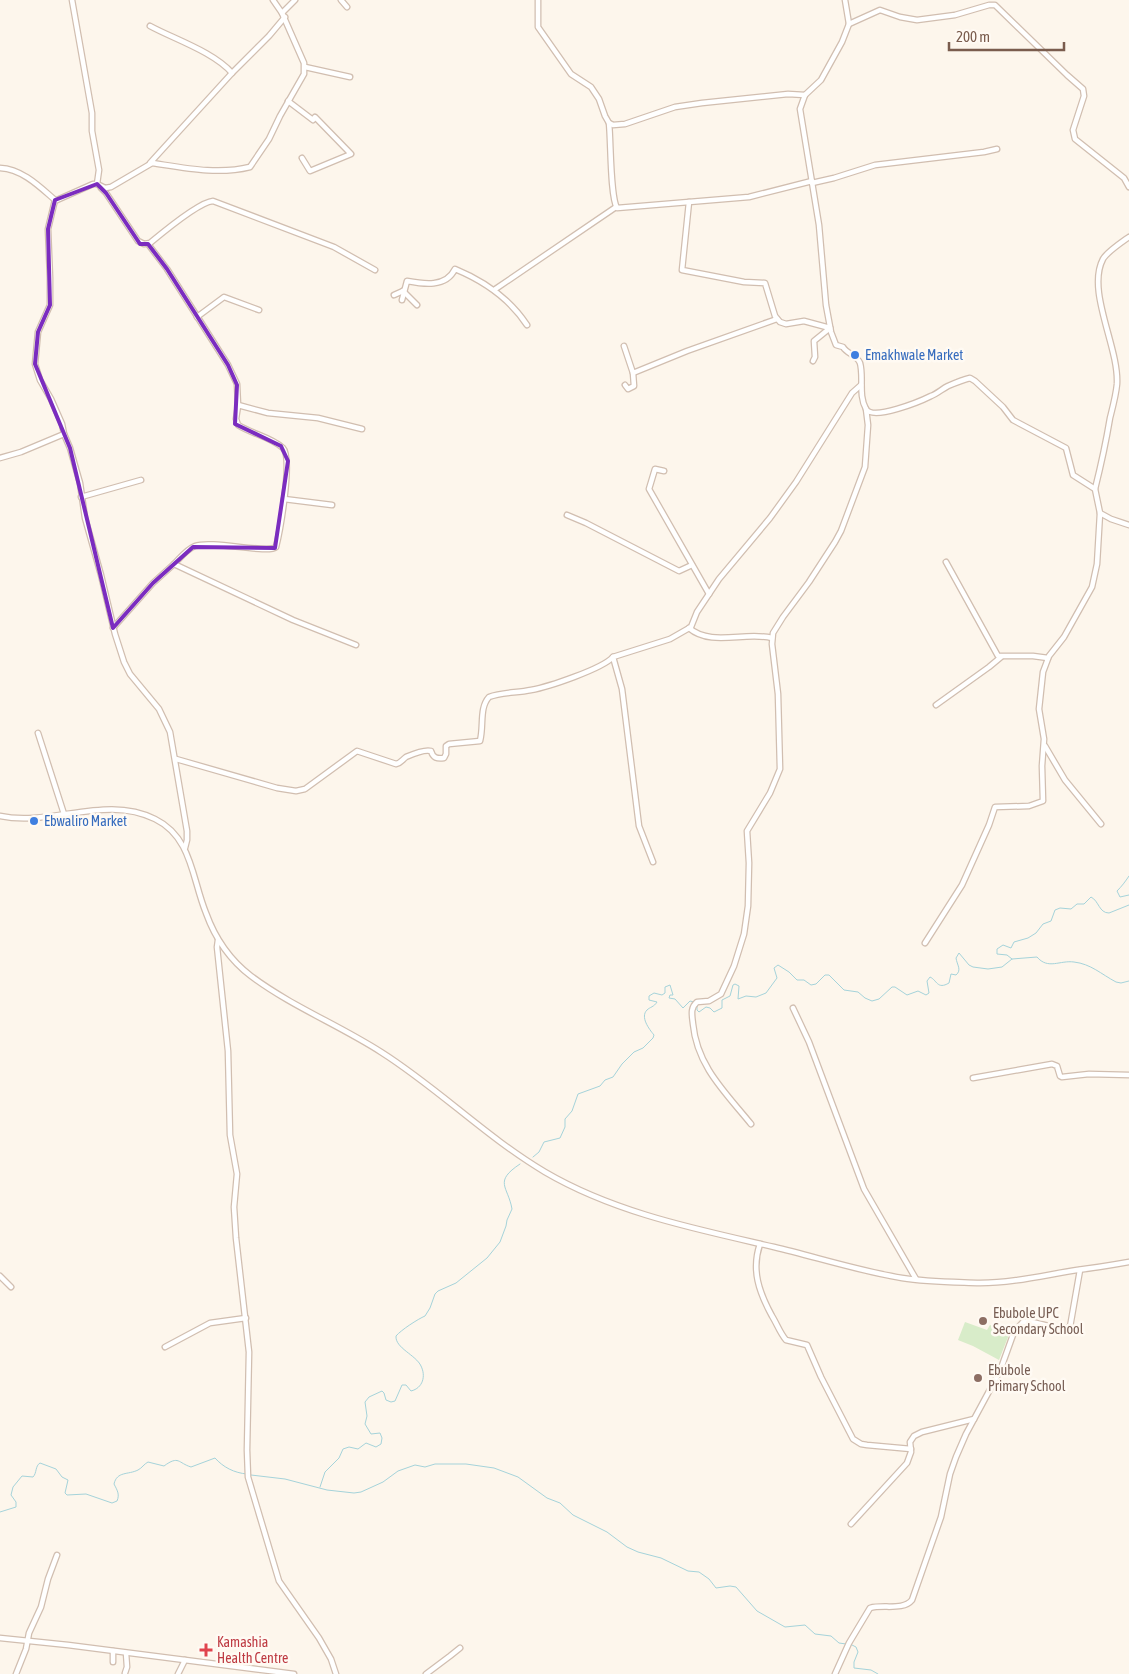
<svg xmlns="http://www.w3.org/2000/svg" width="1129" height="1674" font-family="'Asap Condensed',sans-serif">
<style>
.green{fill:#d8ecc9}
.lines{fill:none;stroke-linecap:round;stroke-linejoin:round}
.stream{stroke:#a5d3da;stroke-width:1}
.minor-casing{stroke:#d1beb0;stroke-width:7}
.minor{stroke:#fff;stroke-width:4.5}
.marked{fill:none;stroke:#7b2cbf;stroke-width:4;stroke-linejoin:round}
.shop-dot{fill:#3f7fe0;stroke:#fffaf3;stroke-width:2}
.education-dot{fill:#8d6e63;stroke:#fffaf3;stroke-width:2}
.health-dot{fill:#e0444e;stroke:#fffaf3;stroke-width:2}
.labels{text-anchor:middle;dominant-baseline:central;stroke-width:5;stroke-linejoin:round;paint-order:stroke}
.shop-label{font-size:14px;fill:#366cbe;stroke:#fffaf3;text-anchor:start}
.education-label{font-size:14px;fill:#785e54;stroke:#fffaf3;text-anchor:start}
.health-label{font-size:14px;fill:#be3a42;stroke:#fffaf3;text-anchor:start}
</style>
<rect width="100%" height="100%" fill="#fdf6ec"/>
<path class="green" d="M 965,1322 L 987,1330 L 990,1325 L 1010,1332 L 999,1360 L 973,1346 L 958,1340 Z"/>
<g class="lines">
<g class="stream">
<path d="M 1129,876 C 1125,882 1122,886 1117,891 L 1120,897 L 1129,895"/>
<path d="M 1012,959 L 1007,955 L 997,954 L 997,949 L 1003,945 L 1011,948 L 1014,942 L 1028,938 L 1036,933 L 1043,924 L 1051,921 L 1055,910 L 1060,908 L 1071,909 L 1077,904 L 1084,904 L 1091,897 C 1099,901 1099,913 1109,913 L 1129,905"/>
<path d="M 697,1005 L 697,1010 L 699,1012 L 706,1007 L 710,1008 L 714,1012 L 722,1008 L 722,1000 L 730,996 L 733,985 L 735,984 L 739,986 L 738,999 L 746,996 L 756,997 L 766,993 L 777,978 L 774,968 L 778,965 L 789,972 L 797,980 L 804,980 L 811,985 L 816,984 L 825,975 L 829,975 L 844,990 L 858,992 L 865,998 L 872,1001 L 879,999 L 892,987 L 895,987 L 907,995 L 918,991 L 926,995 L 929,993 L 927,981 L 930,977 C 937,980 937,990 949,983 L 951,974 L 956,975 C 962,970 957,965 956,958 L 959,953 L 969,965 L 973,967 L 988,969 L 1002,967 L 1012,959 L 1037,957 C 1048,970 1060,960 1074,962 C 1091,964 1101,974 1116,982 L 1121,983 L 1129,981"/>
<path d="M 533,1157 L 539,1152 L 544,1142 L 560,1138 L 565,1127 L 565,1119 L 572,1111 L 578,1094 L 600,1086 L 605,1080 L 613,1077 L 622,1064 L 634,1052 L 643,1048 L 653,1038 L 654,1035 C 649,1029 640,1017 647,1010 C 650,1007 654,1007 657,1002 L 649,1000 L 649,996 L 654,993 L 662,995 L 665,993 L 665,987 L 670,985 L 673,995 L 670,995 L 669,998 L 675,999 L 683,1008 L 690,1001 L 694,1002"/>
<path d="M 251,1475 L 285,1479 L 327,1490 L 354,1493 L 361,1492 L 383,1482 L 398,1471 L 415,1465 L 425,1467 L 435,1464 L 466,1464 L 494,1468 L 518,1477 L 547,1498 L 560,1503 L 573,1515 L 607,1532 L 627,1547 L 638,1552 L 661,1558 L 688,1571 L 699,1572 L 709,1579 L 716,1588 L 730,1586 L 736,1587 L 757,1611 L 785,1627 L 805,1625 L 815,1634 L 831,1636 L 839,1643 L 846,1644"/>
<path d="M 320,1487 L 325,1472 L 339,1458 L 343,1449 L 349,1447 L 358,1449 L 366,1443 L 376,1447 L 381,1444 L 382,1438 L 380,1433 L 371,1434 L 365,1424 L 367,1416 L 365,1402 L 369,1397 L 382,1391 L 384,1393 L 386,1400 L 391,1402 L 395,1401 L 402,1385 L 406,1385 L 411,1391 C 423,1388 426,1376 421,1366 C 416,1355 395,1348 396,1336 C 401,1330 418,1319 425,1316 L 430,1308 L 435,1294 L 438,1291 L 456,1283 L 487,1258 L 500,1242 L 506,1226 L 507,1220 L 512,1209 C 508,1186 493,1182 520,1164"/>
<path d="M 0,1512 L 16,1507 L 16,1502 L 11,1495 L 13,1487 L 22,1476 L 33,1477 C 37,1473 35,1466 40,1463 L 56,1469 L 62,1477 L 68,1480 L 65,1493 L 67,1495 L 86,1494 L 112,1503 L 117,1501 C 120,1494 117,1490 114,1484 C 117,1471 128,1475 138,1470 C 142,1468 144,1464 148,1462 L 164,1466 C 179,1455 178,1463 191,1467 L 215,1458 C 223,1467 234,1473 247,1474"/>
<path d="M 850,1644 L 856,1647 L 858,1652 L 854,1662 L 854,1668 L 871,1670 L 878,1674"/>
</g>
<defs>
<g id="minor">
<path d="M 72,0 L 92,113 L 92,131 L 99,170 L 97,184"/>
<path d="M 273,0 L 282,13"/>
<path d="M 341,0 L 347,7"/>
<path d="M 538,0 L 538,27 L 571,74 L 591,87 L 599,99 L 605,116 L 609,123 L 613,125 L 625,124 L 675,107 L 702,103 L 788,94 L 805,95"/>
<path d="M 845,0 L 849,24 L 842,42 L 821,80 L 805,95 L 800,109 L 819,225 L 826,305 L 831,332 L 836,345 L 843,347 C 847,354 857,355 860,363 C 864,377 858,395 866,409 C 873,421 921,401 931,396 C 937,394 942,389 948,386 C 955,383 962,380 970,378 L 975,381 L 1003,407 L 1013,420 L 1066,448 L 1073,475 L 1095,489 L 1100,513 L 1111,519 L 1129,525"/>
<path d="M 849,24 L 880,10 L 900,17 L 917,20 L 955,15 L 989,5 L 995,5 L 1067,75 L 1083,89 L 1084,96 L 1073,130 L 1075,139 L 1124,178 L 1129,187"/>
<path d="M 150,26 C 174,39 214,52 232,73 L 269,36 L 285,17"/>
<path d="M 305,67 L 350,77"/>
<path d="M 288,101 L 313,120 L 315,117 L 351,154 L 310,171 L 302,158"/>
<path d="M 609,123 C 611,141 610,196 617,208 L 749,197 L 812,181"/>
<path d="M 150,163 L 232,73"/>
<path d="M 0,168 C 22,169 39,186 55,200 L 57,200 L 93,184 L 97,184 L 105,188 L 111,187 L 152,163 C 185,168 218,175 250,167 L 269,139 L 280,116 L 304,74 L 304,63 L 282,13 L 295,0"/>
<path d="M 812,183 L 834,178 L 875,165 L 984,152 L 997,149"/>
<path d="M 101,188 L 106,193 L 138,241 L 144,244 L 150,243 C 162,233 199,202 213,201 L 334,247 L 375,270"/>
<path d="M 55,200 L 48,229 L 50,278 L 50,305 L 38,332 L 35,364 L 40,380 L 51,399 L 62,424 L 64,434 L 70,448 L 80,483 L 85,518 L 101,575 L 115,634 L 124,662 L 130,674 L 159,709 L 170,732 L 187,831 L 187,840 L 185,848"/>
<path d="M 689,202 L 682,270 L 744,282 L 765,283 L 775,316 L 780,322 L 786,324 L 804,321 L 830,328"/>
<path d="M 148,244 L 167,269 L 228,365 L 237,384 L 238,405 L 268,413 L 318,418 L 362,429"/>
<path d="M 494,290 L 616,207"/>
<path d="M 403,291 L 417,305"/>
<path d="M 394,295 L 403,291"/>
<path d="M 402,300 L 407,281 C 423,284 446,288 455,269 C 484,281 510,299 527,325"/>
<path d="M 197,317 L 224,297 L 259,310"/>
<path d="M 624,346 L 633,373 L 687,351 L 777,319"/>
<path d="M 813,361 L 815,357 L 814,341 L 830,328"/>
<path d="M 625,385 L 628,389 L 634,386 L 633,373"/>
<path d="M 0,458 L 21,452 L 64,434"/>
<path d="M 664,471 L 655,469 L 649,489 L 709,594"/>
<path d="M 1095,489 C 1101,465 1106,442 1110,418 C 1113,406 1116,395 1117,384 C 1119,347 1086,291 1103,259 C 1107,252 1122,242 1129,237"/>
<path d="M 81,497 L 141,480"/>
<path d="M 284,499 L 332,505"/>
<path d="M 567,515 L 586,523 L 679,571 L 692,565"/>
<path d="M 946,562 L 998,656 L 1033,656 L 1048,658"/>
<path d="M 174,564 C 180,558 187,549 195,546 C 212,540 268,554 276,547 C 280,531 293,458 283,448 C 271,437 252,434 238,425 L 236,419 L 238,406"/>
<path d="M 113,628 L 153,583 L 174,564 L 293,620 L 356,645"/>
<path d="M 689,628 C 711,647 746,631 772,638"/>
<path d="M 936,705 L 989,667 L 1001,657"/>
<path d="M 38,733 L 64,814"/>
<path d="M 1045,746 L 1065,780 L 1101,824"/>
<path d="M 176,759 L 277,788 L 296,791 L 305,789 L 357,751 L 396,764 C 401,763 402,760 406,757 C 413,754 424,749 431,751 C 433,758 437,759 444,758 L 446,754 L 446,746 L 449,744 L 480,741 C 484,726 479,708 489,697 C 502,692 517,693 531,690 C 548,687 602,669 613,657"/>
<path d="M 0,816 C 51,827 106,794 155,819 C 192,837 192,879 206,913 C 215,938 230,960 251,976 C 291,1006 339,1025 381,1052 C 438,1088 486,1137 545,1172 C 615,1213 696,1229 774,1247 C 816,1257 859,1271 902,1278 C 927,1282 954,1282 980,1283 C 1013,1283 1045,1275 1077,1270 C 1094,1268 1112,1265 1129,1262"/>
<path d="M 653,862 L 639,826 L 622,689 L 613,657 L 670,639 L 691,627 L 697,612 L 719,579 L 770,518 L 796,482 L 852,393 L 861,385"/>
<path d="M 218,940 L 217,947 L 228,1051 L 230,1135 L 237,1174 L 234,1207 L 236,1238 L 249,1352 L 247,1450 L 248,1477 L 279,1581 L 319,1638 L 331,1659 L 336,1674"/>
<path d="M 925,943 L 962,885 L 989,825 L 995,807 L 1029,806 L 1043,801 L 1042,766 L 1044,739 L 1039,709 L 1043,672 L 1049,656 L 1064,637 L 1092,587 L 1097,564 L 1100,513"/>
<path d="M 793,1008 L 809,1042 L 864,1189 L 916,1279"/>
<path d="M 973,1078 L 1052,1064 L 1057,1066 L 1060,1076 L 1062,1077 L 1089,1074 L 1129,1075"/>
<path d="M 751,1124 C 725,1092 697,1066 693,1024 C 692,1015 690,1008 697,1002 L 709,1001 L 721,994 L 734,966 L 744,934 L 748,906 L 749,863 L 747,831 L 770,793 L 780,769 L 778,694 L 772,644 L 773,633 L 783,617 L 809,582 L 835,542 L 841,531 L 865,467 L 868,425 L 866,409"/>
<path d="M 760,1244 C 751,1270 759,1292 772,1316 C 777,1324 780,1333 786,1340 L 807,1345 L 821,1377 L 853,1439 L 861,1444 L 867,1445 L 911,1449"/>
<path d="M 0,1276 L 11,1287"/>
<path d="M 165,1347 L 210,1323 L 246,1318"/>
<path d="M 851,1524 L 907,1463 L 911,1452 L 910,1442 L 914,1436 L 922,1432 L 974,1419"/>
<path d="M 0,1638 L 68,1645 L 294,1674"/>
<path d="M 113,1651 L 113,1662"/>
<path d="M 125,1673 L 127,1667 L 126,1653"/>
<path d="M 16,1674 L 26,1649 L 29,1633 L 41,1607 L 48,1579 L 57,1555"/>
<path d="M 178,1674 L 185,1660"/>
<path d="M 426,1674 L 450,1656 L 460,1648"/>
<path d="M 835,1674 L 849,1643 L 870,1608 C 883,1604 903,1611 912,1600 L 941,1517 L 950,1474 L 956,1457 L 966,1434 L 1000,1371 L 1014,1332 L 1023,1322 C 1039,1320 1056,1332 1070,1327 L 1080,1270"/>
</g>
</defs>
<use href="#minor" class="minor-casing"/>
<use href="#minor" class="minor"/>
</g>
<path class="marked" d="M 97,184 L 106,193 L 140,244 L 148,244 L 167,269 L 228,365 L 237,385 L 235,424 L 281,446 L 288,461 L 275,548 L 193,547 L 153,583 L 113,628 L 70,448 L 35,364 L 38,332 L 50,305 L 48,229 L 55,200 Z"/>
<g class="shop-dot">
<circle cx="855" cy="355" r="5"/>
<circle cx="34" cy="821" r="5"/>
</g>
<g class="education-dot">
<circle cx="983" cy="1321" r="5"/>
<circle cx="978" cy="1378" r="5"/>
</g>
<path class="health-dot" d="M203.5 1642.5h5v5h5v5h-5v5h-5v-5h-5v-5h5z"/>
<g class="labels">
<g class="shop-label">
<text x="865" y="355">Emakhwale Market</text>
<text x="44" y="821">Ebwaliro Market</text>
</g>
<g class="education-label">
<text x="993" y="1313">Ebubole UPC<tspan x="993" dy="16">Secondary School</tspan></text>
<text x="988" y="1370">Ebubole<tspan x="988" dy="16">Primary School</tspan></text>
</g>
<g class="health-label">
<text x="217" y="1642">Kamashia<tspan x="217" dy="16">Health Centre</tspan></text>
</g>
</g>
<path d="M949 42v8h115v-8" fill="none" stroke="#7a5c4d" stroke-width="2.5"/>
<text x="956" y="42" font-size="15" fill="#7a5c4d" stroke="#fffaf3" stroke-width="4" paint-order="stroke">200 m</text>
</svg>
